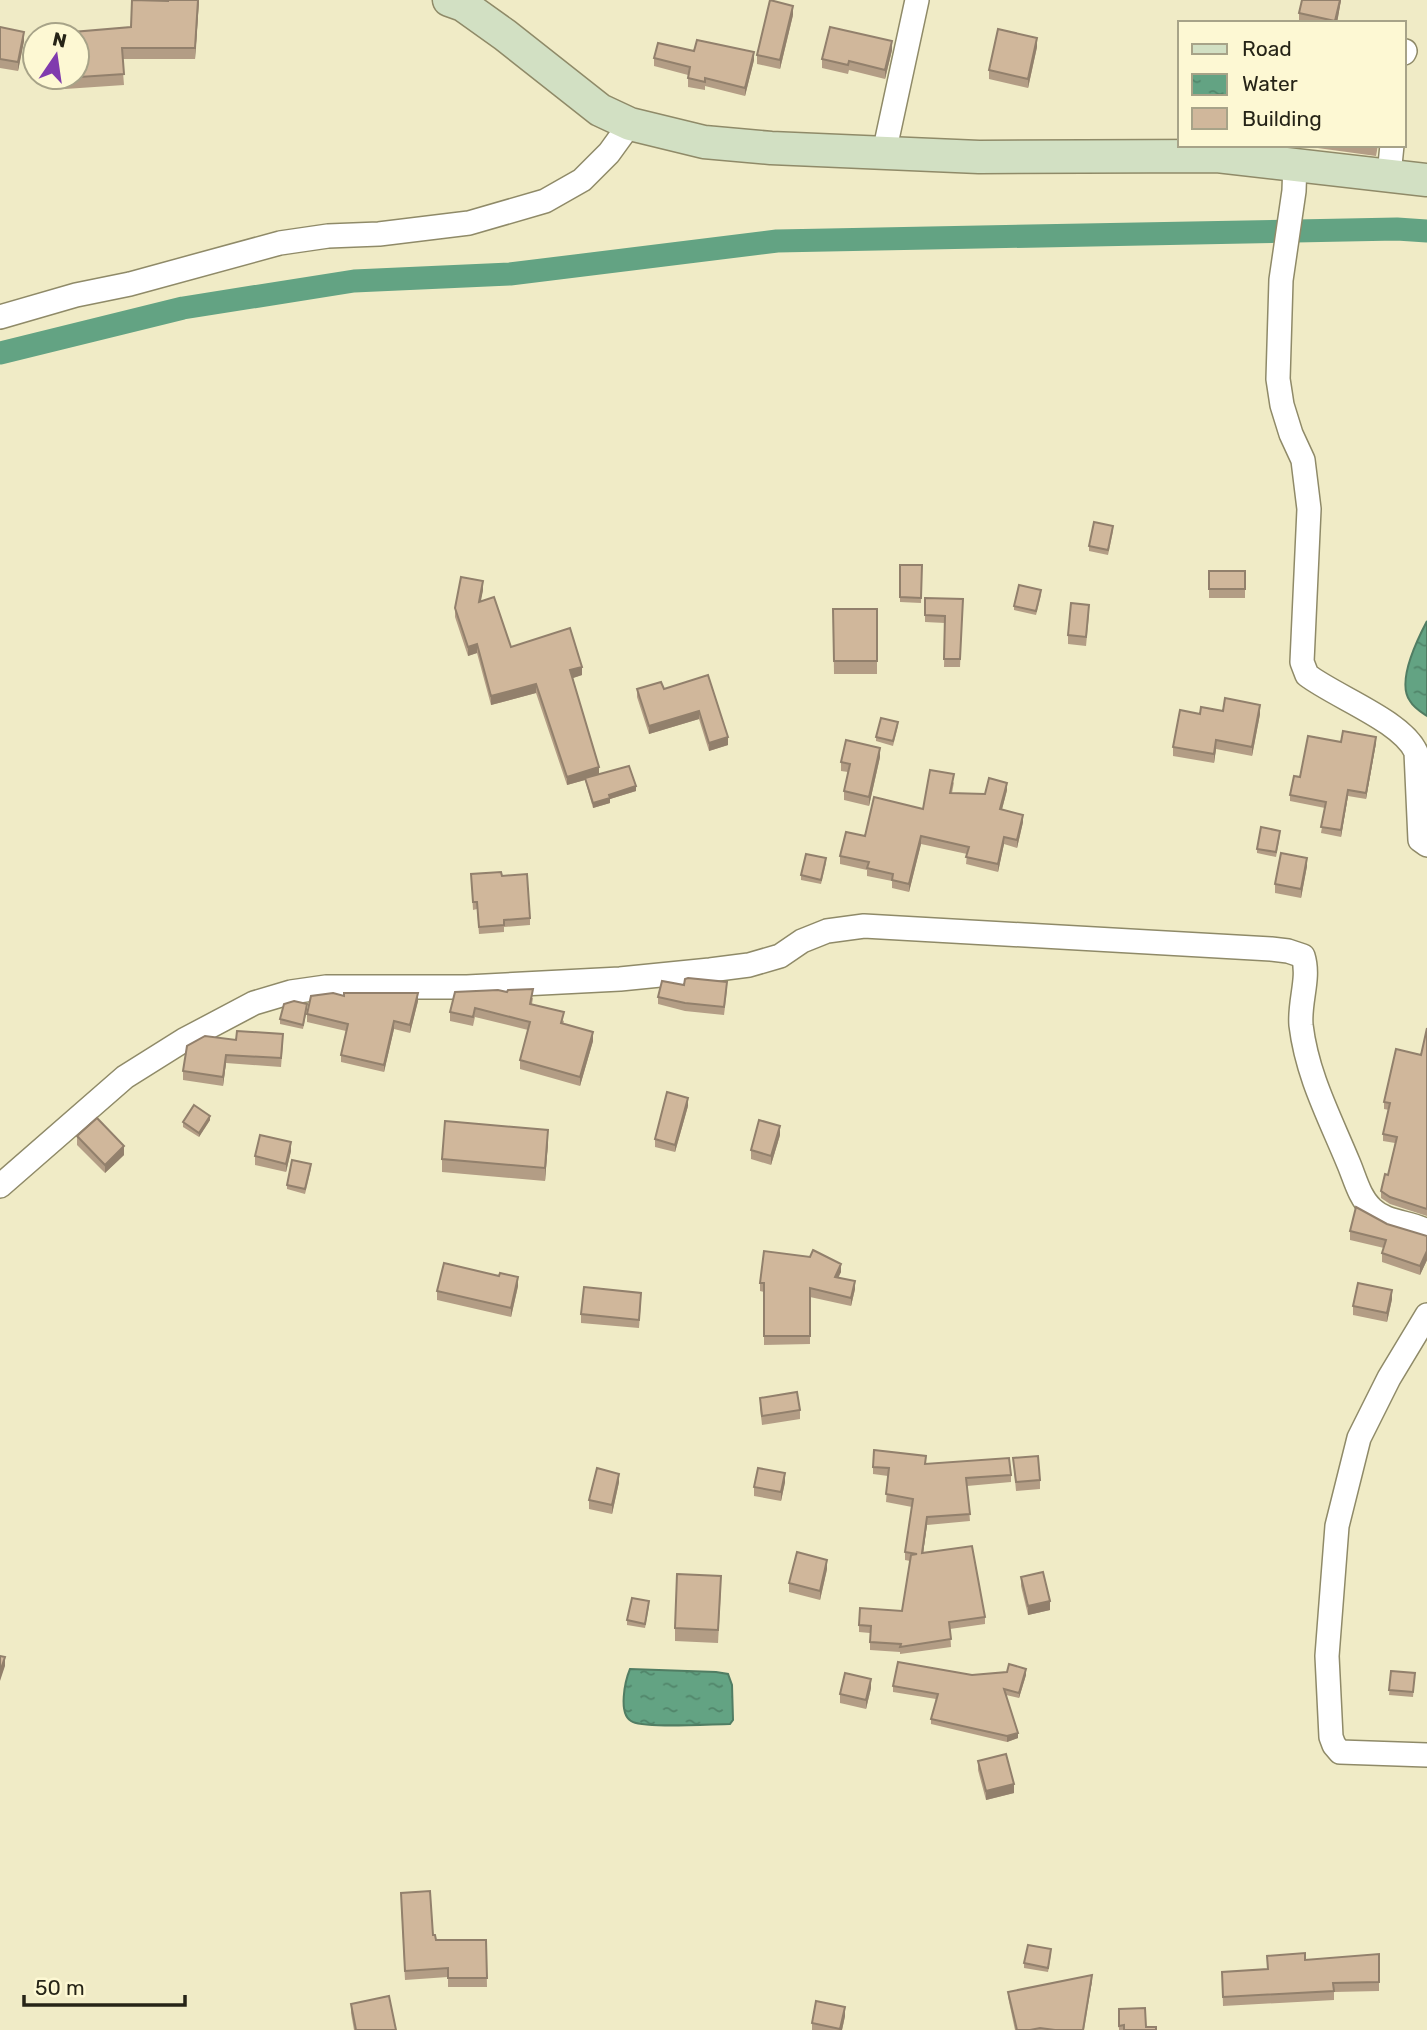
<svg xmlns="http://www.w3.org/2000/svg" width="1427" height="2030" font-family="Rubik,sans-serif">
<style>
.water{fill:url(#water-ripples);stroke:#517d63;stroke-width:2}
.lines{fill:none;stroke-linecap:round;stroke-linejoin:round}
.canal{stroke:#63a383;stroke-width:23}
.street-casing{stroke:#8f8a68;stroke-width:26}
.secondary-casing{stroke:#8f8a68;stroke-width:35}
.street{stroke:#fff;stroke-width:23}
.secondary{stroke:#d2e0c3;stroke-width:32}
.wall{fill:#b39d85}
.shaded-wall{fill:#92806c}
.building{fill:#d0b79b;stroke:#92806c;stroke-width:2}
</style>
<defs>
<pattern id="water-ripples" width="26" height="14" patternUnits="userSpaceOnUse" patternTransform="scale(1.75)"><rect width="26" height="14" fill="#63a383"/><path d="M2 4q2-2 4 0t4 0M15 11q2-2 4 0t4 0" fill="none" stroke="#51856a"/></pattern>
</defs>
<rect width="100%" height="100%" fill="#f0ebc6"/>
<g class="water">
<path d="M 1427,621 L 1427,716 C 1421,712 1414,708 1410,701 C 1396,682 1417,640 1427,621 Z"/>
<path d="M 630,1669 L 716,1672 L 728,1674 L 732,1685 L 733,1720 L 730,1724 C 713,1724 642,1729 631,1721 C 618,1713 625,1681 630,1669 Z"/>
</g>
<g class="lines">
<path class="canal" d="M 0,353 L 183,308 L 354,281 L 510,274 L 777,241 L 1397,229 L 1427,231"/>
<defs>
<g id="street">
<path d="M 1404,53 L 1405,51"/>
<path d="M 884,153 L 917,0"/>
<path d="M 1295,163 L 1294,191 L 1281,280 L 1278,379 L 1282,405 L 1291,434 L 1303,460 L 1309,509 L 1302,662 L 1307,675 C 1336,697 1402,721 1416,752 L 1420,840 L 1427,845"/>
<path d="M 1389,175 L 1392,145"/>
<path d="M 0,317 L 76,295 L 130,284 L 280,243 L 328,236 L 379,234 L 469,223 L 545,201 L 582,180 L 609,153 L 630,124"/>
<path d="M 0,1186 L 125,1077 L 184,1040 L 254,1003 L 291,992 L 326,987 L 467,987 L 620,979 L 710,970 L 749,965 L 780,956 L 802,941 L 827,931 L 864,926 L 1271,949 L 1288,951 L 1303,956 C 1310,978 1299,1001 1301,1025 C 1307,1075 1329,1116 1348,1162 C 1355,1178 1359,1197 1372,1209 C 1386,1223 1411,1222 1427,1231"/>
<path d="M 1427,1315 L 1389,1378 L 1359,1438 L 1337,1526 L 1327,1656 L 1331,1737 L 1334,1745 L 1340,1752 L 1427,1755"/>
</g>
<path id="secondary" d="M 449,0 L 463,5 L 505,35 L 600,110 L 630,124 L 704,142 L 771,148 L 979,157 L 1217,156 L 1427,180"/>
</defs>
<use href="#street" class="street-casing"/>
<use href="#secondary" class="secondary-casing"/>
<use href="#street" class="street"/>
<use href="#secondary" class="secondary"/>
</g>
<g class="wall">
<path d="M 199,0 L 195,59 L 122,59 L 124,85 L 65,89 L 64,77 L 77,77 L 131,27 L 168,1 Z"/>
<path d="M 1302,0 L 1341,0 L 1337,23 L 1299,22 L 1299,13 Z"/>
<path d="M 793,15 L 780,69 L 757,64 L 757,55 Z"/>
<path d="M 0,27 L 24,41 L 18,71 L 0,68 Z"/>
<path d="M 1037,47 L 1028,88 L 989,79 L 989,70 Z"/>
<path d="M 892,50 L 885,79 L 849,70 L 848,74 L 822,68 L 822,59 Z"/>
<path d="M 694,51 L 754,60 L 745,96 L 705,86 L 705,90 L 688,87 L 688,75 L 654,66 L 654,58 Z"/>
<path d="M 1303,145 L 1378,145 L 1376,156 L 1303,146 Z"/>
<path d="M 1113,531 L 1108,555 L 1089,551 L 1089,546 Z"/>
<path d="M 900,565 L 922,565 L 921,603 L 900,602 Z"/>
<rect x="1209" y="571" width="36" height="27"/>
<path d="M 483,590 L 480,602 L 511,647 L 582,675 L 573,678 L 599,774 L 636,791 L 610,799 L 610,803 L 593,808 L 585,780 L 567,785 L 536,693 L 491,705 L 477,653 L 468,656 L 455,617 L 455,608 Z"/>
<path d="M 1041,595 L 1036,615 L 1014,610 L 1014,606 Z"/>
<path d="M 925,598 L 963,599 L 960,667 L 944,667 L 945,623 L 925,622 Z"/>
<path d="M 833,609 L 877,609 L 877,674 L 834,674 Z"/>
<path d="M 1089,614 L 1086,646 L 1068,644 L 1068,635 Z"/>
<path d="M 708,675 L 728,745 L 709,751 L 699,719 L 649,734 L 637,697 L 637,689 L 664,689 Z"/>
<path d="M 1223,711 L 1260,714 L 1252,756 L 1216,749 L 1214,763 L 1173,756 L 1173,747 L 1200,714 Z"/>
<path d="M 898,726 L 893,746 L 876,741 L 876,737 Z"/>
<path d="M 1341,742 L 1376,743 L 1366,799 L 1348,796 L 1341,837 L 1321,833 L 1325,808 L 1290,801 L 1290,795 L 1300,777 Z"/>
<path d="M 880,757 L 869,806 L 844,800 L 844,791 L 848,772 L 841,771 L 841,762 Z"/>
<path d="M 954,782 L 952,793 L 985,794 L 1007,790 L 1002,809 L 1023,822 L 1017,848 L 1004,844 L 998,872 L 966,864 L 967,854 L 921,844 L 909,892 L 892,888 L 892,881 L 867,876 L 867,870 L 840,864 L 840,856 L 865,836 L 923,809 Z"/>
<path d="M 1280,835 L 1276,857 L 1257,853 L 1257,849 Z"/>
<path d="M 826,863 L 821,884 L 801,880 L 801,875 Z"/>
<path d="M 1307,866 L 1301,898 L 1275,893 L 1275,884 Z"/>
<path d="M 471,874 L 502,876 L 530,918 L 530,925 L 504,927 L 504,932 L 479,934 L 477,909 L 473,910 Z"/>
<path d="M 684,985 L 727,990 L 724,1015 L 685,1011 L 658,1004 L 658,997 Z"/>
<path d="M 533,998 L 532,1004 L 564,1021 L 563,1024 L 593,1041 L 580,1086 L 520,1069 L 520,1060 L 528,1030 L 475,1017 L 473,1026 L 450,1021 L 450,1012 Z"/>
<path d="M 418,1001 L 410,1033 L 394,1029 L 384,1072 L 341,1062 L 341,1055 L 346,1031 L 307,1022 L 307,1014 Z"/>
<path d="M 307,1009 L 303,1029 L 280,1024 L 280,1019 Z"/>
<path d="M 1427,1028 L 1427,1216 L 1390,1204 L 1381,1198 L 1381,1191 L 1388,1175 L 1395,1143 L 1383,1141 L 1383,1134 L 1389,1110 L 1384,1109 L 1384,1102 L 1421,1055 Z"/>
<path d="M 236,1040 L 283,1043 L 281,1067 L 226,1063 L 223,1086 L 183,1080 L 183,1071 Z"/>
<path d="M 688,1106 L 675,1152 L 655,1147 L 655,1139 Z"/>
<path d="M 210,1120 L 199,1137 L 183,1127 L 183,1122 Z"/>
<path d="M 780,1135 L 771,1165 L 751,1159 L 751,1150 Z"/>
<path d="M 77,1136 L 124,1155 L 105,1173 L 77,1145 Z"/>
<path d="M 548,1143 L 545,1181 L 442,1172 L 442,1159 Z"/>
<path d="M 291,1151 L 286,1172 L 255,1165 L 255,1156 Z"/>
<path d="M 311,1169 L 305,1194 L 287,1189 L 287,1185 Z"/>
<path d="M 1387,1224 L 1427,1236 L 1427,1260 L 1420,1275 L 1382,1262 L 1382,1253 L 1384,1248 L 1350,1240 L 1350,1231 Z"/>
<path d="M 841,1272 L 838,1277 L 855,1289 L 851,1306 L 810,1297 L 810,1344 L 764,1345 L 764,1292 L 760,1291 L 760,1283 Z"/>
<path d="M 518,1286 L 511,1317 L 437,1300 L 437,1291 Z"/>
<path d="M 1392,1299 L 1387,1322 L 1353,1315 L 1353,1306 Z"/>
<path d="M 641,1302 L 639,1328 L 581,1323 L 581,1314 Z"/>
<path d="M 760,1398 L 800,1410 L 800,1419 L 762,1425 L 760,1407 Z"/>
<path d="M 1013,1458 L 1040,1480 L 1040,1489 L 1016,1491 Z"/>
<path d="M 926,1464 L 1011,1475 L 1011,1482 L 967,1486 L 970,1521 L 927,1525 L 923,1553 L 985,1617 L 985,1624 L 950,1629 L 951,1647 L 900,1654 L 900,1652 L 870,1650 L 870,1633 L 859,1632 L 859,1625 L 902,1611 L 910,1561 L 905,1560 L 905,1552 L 912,1507 L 886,1502 L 888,1476 L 873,1474 L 873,1467 Z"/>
<path d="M 619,1482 L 612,1514 L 589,1509 L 589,1500 Z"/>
<path d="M 785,1482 L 781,1501 L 754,1496 L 754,1487 Z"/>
<path d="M 827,1569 L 820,1600 L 789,1592 L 789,1583 Z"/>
<path d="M 1021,1577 L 1050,1610 L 1028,1615 L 1021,1586 Z"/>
<path d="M 721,1589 L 718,1643 L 675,1641 L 675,1628 Z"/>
<path d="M 649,1606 L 645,1628 L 627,1625 L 627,1620 Z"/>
<path d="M 1391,1671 L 1415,1673 L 1413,1697 L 1389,1695 Z"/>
<path d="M 972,1675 L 1026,1675 L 1019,1698 L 1006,1695 L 1018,1738 L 1007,1742 L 931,1724 L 931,1719 L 936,1699 L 893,1692 L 893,1686 Z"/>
<path d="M 871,1688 L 866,1709 L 840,1703 L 840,1694 Z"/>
<path d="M 978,1761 L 1014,1793 L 986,1800 L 978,1770 Z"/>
<path d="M 401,1902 L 433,1935 L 436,1940 L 486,1940 L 487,1987 L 448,1987 L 448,1977 L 405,1980 Z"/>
<path d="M 1051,1954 L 1048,1972 L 1024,1968 L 1024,1963 Z"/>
<path d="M 1379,1954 L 1379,1991 L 1334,1992 L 1334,2000 L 1223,2006 L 1222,1972 L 1267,1969 L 1267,1956 L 1305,1960 Z"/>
<path d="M 1092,1981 L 1084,2030 L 1015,2030 L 1008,1997 L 1008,1992 Z"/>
<path d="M 351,2004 L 396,2030 L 354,2030 L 351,2013 Z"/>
<path d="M 1119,2009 L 1146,2027 L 1156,2030 L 1119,2030 Z"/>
<path d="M 845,2016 L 842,2030 L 812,2030 L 812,2023 Z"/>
</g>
<g class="shaded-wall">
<path d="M 198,0 L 199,0 L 195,59 L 195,48 Z"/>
<path d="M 1340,0 L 1341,0 L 1337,23 L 1335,23 Z"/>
<path d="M 793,6 L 793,15 L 780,69 L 780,60 Z"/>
<path d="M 24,32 L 24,41 L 18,71 L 18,62 Z"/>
<path d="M 1037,38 L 1037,47 L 1028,88 L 1028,79 Z"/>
<path d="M 892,41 L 892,50 L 885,79 L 885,70 Z"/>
<path d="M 754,52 L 754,60 L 745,96 L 745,88 Z"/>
<path d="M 483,581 L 483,590 L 479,611 L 479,602 Z"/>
<path d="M 477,644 L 477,653 L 468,656 L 468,647 Z"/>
<path d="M 582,667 L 582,675 L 570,679 L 570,670 Z"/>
<path d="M 536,684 L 536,693 L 491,705 L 491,696 Z"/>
<path d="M 1260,705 L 1260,714 L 1252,756 L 1252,747 Z"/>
<path d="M 699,711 L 699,719 L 649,734 L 649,726 Z"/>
<path d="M 728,737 L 728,745 L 709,751 L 709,743 Z"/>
<path d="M 1376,737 L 1376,743 L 1366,799 L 1366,793 Z"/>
<path d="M 1216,740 L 1216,749 L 1214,763 L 1214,754 Z"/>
<path d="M 880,748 L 880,757 L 869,806 L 869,797 Z"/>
<path d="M 599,767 L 599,776 L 567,785 L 567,777 Z"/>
<path d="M 1007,783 L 1007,790 L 1000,817 L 1000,809 Z"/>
<path d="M 636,786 L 636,791 L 610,799 L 610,803 L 593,808 L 593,803 L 609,795 Z"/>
<path d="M 1348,790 L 1348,796 L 1341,837 L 1341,830 Z"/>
<path d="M 1023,815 L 1023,822 L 1017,848 L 1017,840 Z"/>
<path d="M 921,836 L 921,844 L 909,892 L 909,884 Z"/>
<path d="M 1004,837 L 1004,844 L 998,872 L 998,864 Z"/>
<path d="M 1307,858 L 1307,866 L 1301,898 L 1301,889 Z"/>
<path d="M 418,993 L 418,1001 L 410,1033 L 410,1025 Z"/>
<path d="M 394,1021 L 394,1029 L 384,1072 L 384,1065 Z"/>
<path d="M 593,1032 L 593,1041 L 580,1086 L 580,1077 Z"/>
<path d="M 226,1055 L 226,1063 L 223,1086 L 223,1077 Z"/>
<path d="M 688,1098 L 688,1106 L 675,1152 L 675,1145 Z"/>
<path d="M 210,1116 L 210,1120 L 199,1137 L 199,1133 Z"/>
<path d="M 780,1126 L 780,1135 L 771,1165 L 771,1156 Z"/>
<path d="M 548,1130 L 548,1143 L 545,1181 L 545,1168 Z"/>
<path d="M 291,1142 L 291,1151 L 286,1172 L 286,1164 Z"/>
<path d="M 124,1146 L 124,1155 L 105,1173 L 105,1165 Z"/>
<path d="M 1427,1251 L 1427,1260 L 1420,1275 L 1420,1266 Z"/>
<path d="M 841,1264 L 841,1272 L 835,1285 L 835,1277 Z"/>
<path d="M 518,1277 L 518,1286 L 511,1317 L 511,1308 Z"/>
<path d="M 855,1281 L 855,1289 L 851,1306 L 851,1298 Z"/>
<path d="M 1392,1290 L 1392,1299 L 1387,1322 L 1387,1313 Z"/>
<path d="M 785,1473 L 785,1482 L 781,1501 L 781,1492 Z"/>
<path d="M 619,1474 L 619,1482 L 612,1514 L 612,1505 Z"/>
<path d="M 927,1517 L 927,1525 L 922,1561 L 922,1553 Z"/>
<path d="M 827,1560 L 827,1569 L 820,1600 L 820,1591 Z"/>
<path d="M 1050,1601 L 1050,1610 L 1028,1615 L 1028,1606 Z"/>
<path d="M 5,1657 L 5,1666 L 0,1681 L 0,1672 Z"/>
<path d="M 1026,1669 L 1026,1675 L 1019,1698 L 1019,1693 Z"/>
<path d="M 871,1679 L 871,1688 L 866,1709 L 866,1700 Z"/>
<path d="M 1018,1733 L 1018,1738 L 1007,1742 L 1007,1736 Z"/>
<path d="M 1014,1784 L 1014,1793 L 986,1800 L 986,1791 Z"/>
<path d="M 1092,1975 L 1092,1981 L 1083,2030 Z"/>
<path d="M 845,2007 L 845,2016 L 842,2030 L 840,2030 Z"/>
</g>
<g class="building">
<path d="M 132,0 L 168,1 L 168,0 L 198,0 L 195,48 L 122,48 L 124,74 L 65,78 L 65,77 L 77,77 L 77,35 L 61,35 L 61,33 L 131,27 Z"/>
<path d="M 770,0 L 793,6 L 780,60 L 757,55 Z"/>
<path d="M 1302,0 L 1340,0 L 1335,21 L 1299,13 Z"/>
<path d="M 0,27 L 24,32 L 18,62 L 0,59 Z"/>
<path d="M 830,27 L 892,41 L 885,70 L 849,61 L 848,65 L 822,59 Z"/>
<path d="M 998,29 L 1037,38 L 1028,79 L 989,70 Z"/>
<path d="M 697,40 L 754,52 L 745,88 L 705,78 L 705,82 L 688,78 L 690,67 L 654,58 L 658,43 L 694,51 Z"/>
<path d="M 1094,522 L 1113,526 L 1108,550 L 1089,546 Z"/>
<path d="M 900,565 L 922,565 L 921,598 L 900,597 Z"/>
<rect x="1209" y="571" width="36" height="18"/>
<path d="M 461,577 L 483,581 L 479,602 L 494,597 L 511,647 L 570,628 L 582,667 L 570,670 L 599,767 L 567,777 L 536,684 L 491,696 L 477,644 L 468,647 L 455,608 Z"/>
<path d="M 1019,585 L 1041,590 L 1036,611 L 1014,606 Z"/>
<path d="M 925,598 L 963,599 L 960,659 L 944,659 L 945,616 L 925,615 Z"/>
<path d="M 1071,603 L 1089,605 L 1086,637 L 1068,635 Z"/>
<path d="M 833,609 L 877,609 L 877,661 L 834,661 Z"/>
<path d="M 708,675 L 728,737 L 709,743 L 699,711 L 649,726 L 637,689 L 661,682 L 664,689 Z"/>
<path d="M 1225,698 L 1260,705 L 1252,747 L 1216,740 L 1214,754 L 1173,747 L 1180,710 L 1200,714 L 1201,707 L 1223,711 Z"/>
<path d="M 881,718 L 898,722 L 893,741 L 876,737 Z"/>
<path d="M 1343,731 L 1376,737 L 1366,793 L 1348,790 L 1341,830 L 1321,827 L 1326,802 L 1290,795 L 1294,776 L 1300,777 L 1308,736 L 1341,742 Z"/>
<path d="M 846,740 L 880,748 L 869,797 L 844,791 L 850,764 L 841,762 Z"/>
<path d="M 629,766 L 636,786 L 609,795 L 610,798 L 593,803 L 585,778 Z"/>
<path d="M 930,770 L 954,774 L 950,793 L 985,794 L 989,778 L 1007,783 L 1000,809 L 1023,815 L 1017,840 L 1004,837 L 998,864 L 966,857 L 969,847 L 921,836 L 909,884 L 892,880 L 893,874 L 867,868 L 869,862 L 840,856 L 846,832 L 865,836 L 874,797 L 923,809 Z"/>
<path d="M 1261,827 L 1280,831 L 1276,852 L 1257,849 Z"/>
<path d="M 1281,853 L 1307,858 L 1301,889 L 1275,884 Z"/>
<path d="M 806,854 L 826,858 L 821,880 L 801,875 Z"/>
<path d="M 501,872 L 502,876 L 527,874 L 530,918 L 504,920 L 504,925 L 479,927 L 477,902 L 473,902 L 471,874 Z"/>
<path d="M 688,978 L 727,982 L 724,1007 L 685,1003 L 658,997 L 662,981 L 684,985 L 685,979 Z"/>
<path d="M 533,989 L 530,1004 L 564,1012 L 561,1023 L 593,1032 L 580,1077 L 520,1060 L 530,1022 L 475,1008 L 473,1017 L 450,1012 L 455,992 L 498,990 L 507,992 L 508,990 Z"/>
<path d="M 333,993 L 344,996 L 344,993 L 418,993 L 410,1025 L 394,1021 L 384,1065 L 341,1055 L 348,1024 L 307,1014 L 311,996 Z"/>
<path d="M 294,1001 L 307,1004 L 303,1025 L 280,1019 L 284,1004 Z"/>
<path d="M 1427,1028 L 1427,1209 L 1390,1197 L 1381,1191 L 1385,1174 L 1388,1175 L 1397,1137 L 1383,1134 L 1390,1103 L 1384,1102 L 1396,1049 L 1421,1055 Z"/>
<path d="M 237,1031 L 283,1034 L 281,1058 L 226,1055 L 223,1077 L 183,1071 L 187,1046 L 205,1036 L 236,1040 Z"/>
<path d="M 667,1092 L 688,1098 L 675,1145 L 655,1139 Z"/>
<path d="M 194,1105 L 210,1116 L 199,1133 L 183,1122 Z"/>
<path d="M 97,1118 L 124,1146 L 105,1165 L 77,1136 Z"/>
<path d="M 759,1120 L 780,1126 L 771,1156 L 751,1150 Z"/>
<path d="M 445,1121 L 548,1130 L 545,1168 L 442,1159 Z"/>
<path d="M 260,1135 L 291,1142 L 286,1164 L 255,1156 Z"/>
<path d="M 292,1160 L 311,1164 L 305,1189 L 287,1185 Z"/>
<path d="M 1356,1207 L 1387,1224 L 1427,1236 L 1427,1251 L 1420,1266 L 1382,1253 L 1386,1240 L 1350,1231 Z"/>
<path d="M 813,1250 L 841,1264 L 835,1277 L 855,1281 L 851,1298 L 810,1288 L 810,1336 L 764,1336 L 764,1283 L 760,1283 L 764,1251 L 810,1257 Z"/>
<path d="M 444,1263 L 499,1276 L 500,1273 L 518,1277 L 511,1308 L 437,1291 Z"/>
<path d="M 1358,1283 L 1392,1290 L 1387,1313 L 1353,1306 Z"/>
<path d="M 584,1287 L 641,1293 L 639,1320 L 581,1314 Z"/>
<path d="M 797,1392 L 800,1410 L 762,1416 L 760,1398 Z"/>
<path d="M 874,1450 L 926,1456 L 925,1464 L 1009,1458 L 1011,1475 L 966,1478 L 970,1514 L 927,1517 L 922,1553 L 972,1546 L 985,1617 L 949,1622 L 951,1639 L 900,1647 L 901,1644 L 870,1642 L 871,1626 L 859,1625 L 860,1608 L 902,1611 L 911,1555 L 917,1554 L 905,1552 L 913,1499 L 886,1494 L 889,1468 L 873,1467 Z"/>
<path d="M 1038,1456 L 1040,1480 L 1016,1482 L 1013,1458 Z"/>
<path d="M 597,1468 L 619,1474 L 612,1505 L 589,1500 Z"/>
<path d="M 758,1468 L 785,1473 L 781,1492 L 754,1487 Z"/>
<path d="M 797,1552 L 827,1560 L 820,1591 L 789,1583 Z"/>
<path d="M 1043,1572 L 1050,1601 L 1028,1606 L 1021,1577 Z"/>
<path d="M 677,1574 L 721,1576 L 718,1630 L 675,1628 Z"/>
<path d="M 632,1598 L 649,1601 L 645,1624 L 627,1620 Z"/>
<path d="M 0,1656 L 5,1657 L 0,1672 Z"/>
<path d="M 898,1662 L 972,1675 L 1007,1672 L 1009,1664 L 1026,1669 L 1019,1693 L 1004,1689 L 1018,1733 L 1007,1736 L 931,1719 L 938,1694 L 893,1686 Z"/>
<path d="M 1391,1671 L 1415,1673 L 1413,1692 L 1389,1690 Z"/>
<path d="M 845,1673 L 871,1679 L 866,1700 L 840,1694 Z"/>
<path d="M 1006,1754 L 1014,1784 L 986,1791 L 978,1761 Z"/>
<path d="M 430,1891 L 433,1935 L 435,1935 L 436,1940 L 486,1940 L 487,1978 L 448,1978 L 448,1968 L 405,1971 L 401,1893 Z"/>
<path d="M 1028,1945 L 1051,1949 L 1048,1968 L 1024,1963 Z"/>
<path d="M 1305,1953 L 1305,1960 L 1379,1954 L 1379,1982 L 1333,1983 L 1334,1991 L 1223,1997 L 1222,1972 L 1268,1969 L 1267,1956 Z"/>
<path d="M 1092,1975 L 1083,2030 L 1055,2030 L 1040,2028 L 1030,2030 L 1017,2030 L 1008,1992 Z"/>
<path d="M 389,1996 L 396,2030 L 356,2030 L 351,2004 Z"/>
<path d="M 816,2001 L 845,2007 L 840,2029 L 812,2023 Z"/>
<path d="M 1145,2008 L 1146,2027 L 1156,2027 L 1156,2030 L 1124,2030 L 1124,2025 L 1119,2026 L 1119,2009 Z"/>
</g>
<rect x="1178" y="21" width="228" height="126" fill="#fdf8d3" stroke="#a7a388" stroke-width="2"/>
<rect x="1192" y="44" width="35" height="10" fill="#d2e0c3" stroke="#a7a388" stroke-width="2"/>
<text x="1242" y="56" font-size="21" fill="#262417">Road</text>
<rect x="1192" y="74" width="35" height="21" fill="url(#water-ripples)" stroke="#a7a388" stroke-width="2"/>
<text x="1242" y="91" font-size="21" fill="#262417">Water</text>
<rect x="1192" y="108" width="35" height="21" fill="#d0b79b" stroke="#a7a388" stroke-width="2"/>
<text x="1242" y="126" font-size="21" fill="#262417">Building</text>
<g transform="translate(56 56) rotate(13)"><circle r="33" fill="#fdf8d3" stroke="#a7a388" stroke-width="2"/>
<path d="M0-5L12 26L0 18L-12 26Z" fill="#803bae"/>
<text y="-10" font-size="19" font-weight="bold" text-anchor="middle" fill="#262417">N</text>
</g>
<path d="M24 1995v10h161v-10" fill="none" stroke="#262417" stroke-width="3.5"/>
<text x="35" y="1995" font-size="21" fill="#262417" stroke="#fdf8d3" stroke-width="5" paint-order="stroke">50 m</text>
</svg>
